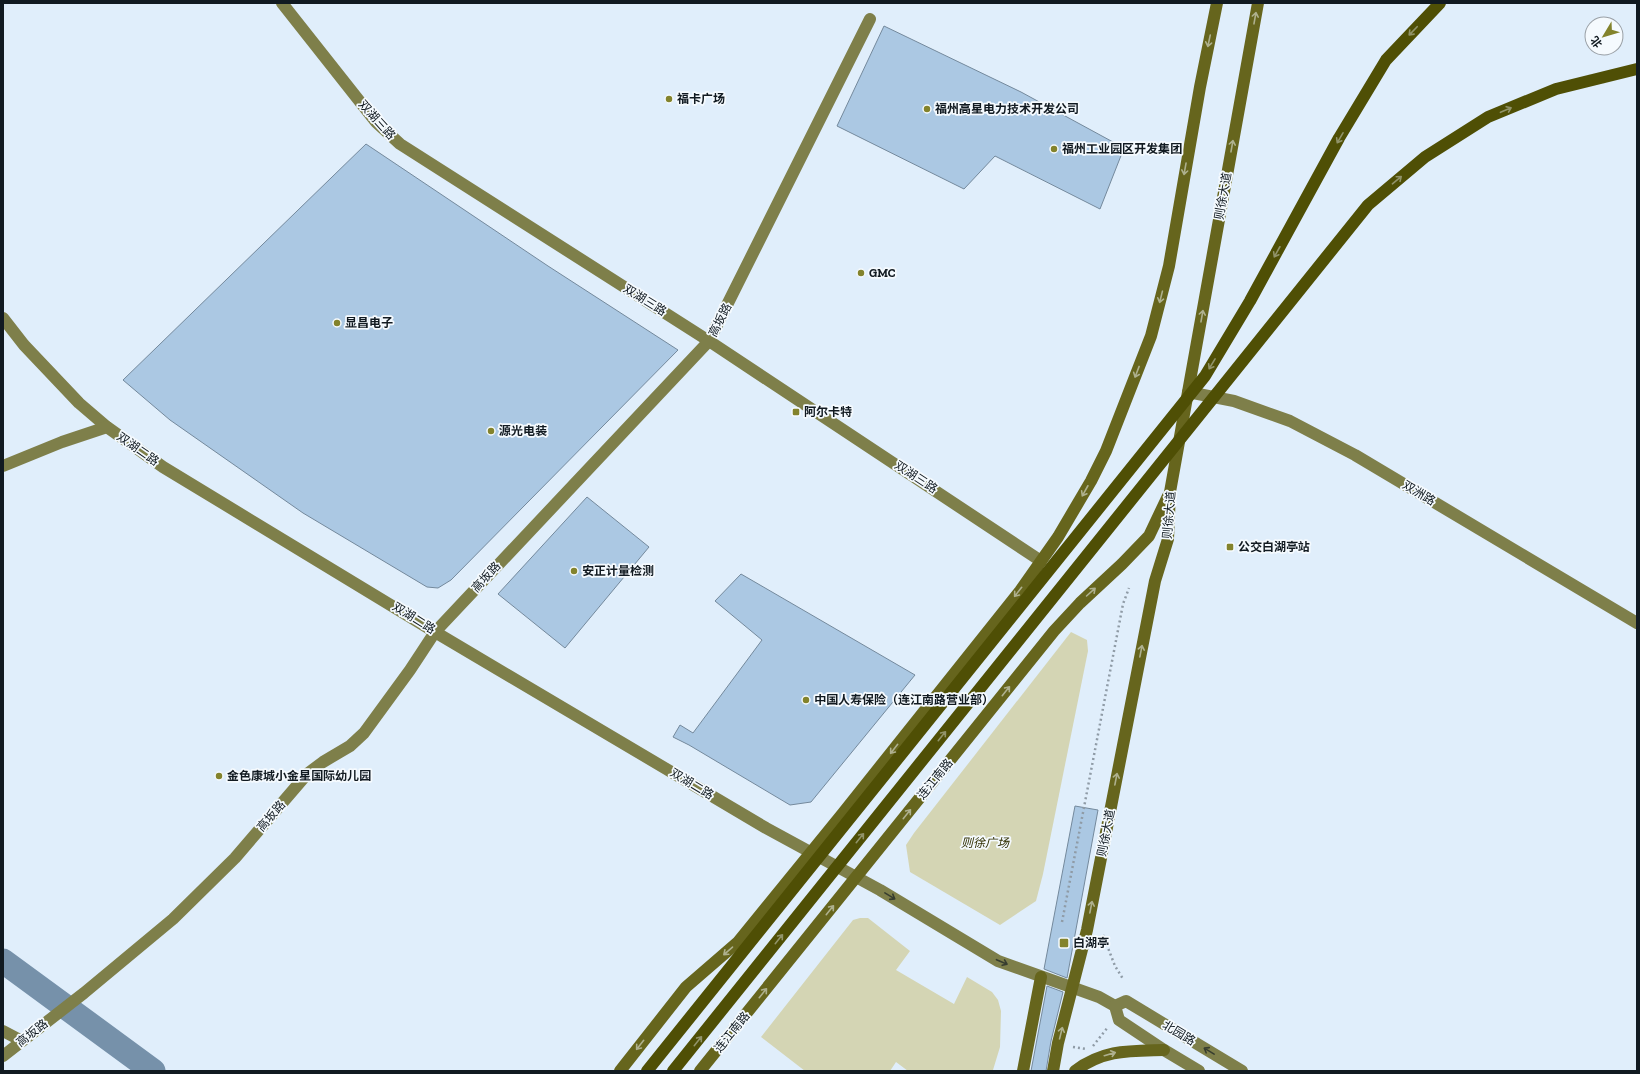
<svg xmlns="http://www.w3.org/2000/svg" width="1640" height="1074" font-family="'Zilla Slab','Noto Sans SC',serif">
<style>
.green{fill:#d4d5b4}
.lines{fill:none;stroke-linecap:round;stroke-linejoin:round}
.river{stroke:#7691aa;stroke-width:25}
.building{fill:#abc8e3;stroke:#74899c}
.path{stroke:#8f9ba6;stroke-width:2.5;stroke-dasharray:2 3;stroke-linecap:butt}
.secondary{stroke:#7e7f4a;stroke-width:12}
.primary{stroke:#66651d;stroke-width:12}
.highway{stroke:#4f4f05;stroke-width:12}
.oneway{stroke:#aeb08e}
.oneway2{stroke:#919369}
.oneway3{stroke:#373d2f}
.poi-dot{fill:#83832c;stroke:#f5fafe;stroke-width:1.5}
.labels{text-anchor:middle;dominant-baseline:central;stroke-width:3.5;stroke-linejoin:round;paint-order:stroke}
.poi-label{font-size:12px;font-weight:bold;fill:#111a21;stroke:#f5fafe;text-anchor:start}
.street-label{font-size:12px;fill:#111a21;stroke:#f5fafe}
.park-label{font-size:12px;font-style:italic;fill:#323103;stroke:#f5fafe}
</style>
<rect width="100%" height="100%" fill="#e0eefb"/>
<g class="green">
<path d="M 1071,632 L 1087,640 L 1088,651 L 1043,874 L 1036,901 L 1000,925 L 910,872 L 906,845 L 914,833 Z"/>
<path d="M 860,918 L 868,918 L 910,951 L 896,970 L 954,1004 L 967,977 L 992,992 L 998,1000 L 1001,1011 L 1000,1047 L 993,1070 L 908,1071 L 896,1062 L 890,1071 L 805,1071 L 761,1037 L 853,920 Z"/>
</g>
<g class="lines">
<path class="river" d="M 3,961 L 153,1071"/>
</g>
<g class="building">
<path d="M 884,26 L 1021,92 L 1124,148 L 1100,209 L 995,156 L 964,189 L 837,126 Z"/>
<path d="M 366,144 L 548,266 L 678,350 L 451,580 L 438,588 L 427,587 L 303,513 L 170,420 L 123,380 Z"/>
<path d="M 587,497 L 649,547 L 565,648 L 498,594 Z"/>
<path d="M 741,574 L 915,675 L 811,802 L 790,805 L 689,745 L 673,737 L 680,725 L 693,733 L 762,640 L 715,601 Z"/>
<path d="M 1075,806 L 1098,810 L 1067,978 L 1044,969 Z"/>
<path d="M 1047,986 L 1063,992 L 1051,1041 L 1046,1071 L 1031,1071 Z"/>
</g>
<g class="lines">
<g class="path">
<path d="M 1062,922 L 1123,604 L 1129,588"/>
<path d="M 1103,935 L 1115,966 L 1123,979"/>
<path d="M 1093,1046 L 1108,1027"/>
<path d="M 1073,1047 L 1086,1049"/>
</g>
<g class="secondary">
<path d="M 282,3 L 376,122 L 400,144 L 709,341 L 1041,561"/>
<path d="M 3,318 L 24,345 L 79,403 L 107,427 L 163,467 L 435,632 L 766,828 L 880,890 L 998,961 L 1099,997 L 1115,1006 L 1119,1020 L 1164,1050 L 1199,1071"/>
<path d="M 1188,392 L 1234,401 L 1290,421 L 1355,455 L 1637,623"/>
<path d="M 3,466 L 62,442 L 107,427"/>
<path d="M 1115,1006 L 1126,1001 L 1242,1071"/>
<path d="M 3,1031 L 22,1041"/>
<path d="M 3,1056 L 84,993 L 173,919 L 235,858 L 307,774 L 323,762 L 350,746 L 364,733 L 410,670 L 435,632 L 709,341 L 870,19"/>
</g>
<g class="primary">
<path d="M 620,1071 L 686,987 L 738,942 L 843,813 L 1020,591 L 1058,537 L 1091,481 L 1106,451 L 1151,336 L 1169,266 L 1200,87 L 1217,3"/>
<path d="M 700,1071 L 1054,631 L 1080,603 L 1122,564 L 1149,536 L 1168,496"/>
<path d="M 1023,1071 L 1041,977"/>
<path d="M 1053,1071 L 1058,1043 L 1087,930 L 1155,581 L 1168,539 L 1170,492 L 1258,3"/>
<path d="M 1075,1071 C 1104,1049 1131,1051 1164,1050"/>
</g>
<g class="highway">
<path d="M 647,1071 L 1205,376 L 1250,301 L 1339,138 L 1386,60 L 1440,3"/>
<path d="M 673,1071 L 1368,205 L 1425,157 L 1488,117 L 1556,89 L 1637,69"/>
</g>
</g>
<defs><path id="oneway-shaft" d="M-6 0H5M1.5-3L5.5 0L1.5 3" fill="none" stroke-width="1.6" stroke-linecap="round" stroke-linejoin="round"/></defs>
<g class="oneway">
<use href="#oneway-shaft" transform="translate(1255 18) rotate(-80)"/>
<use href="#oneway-shaft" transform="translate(1209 41) rotate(102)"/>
<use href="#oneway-shaft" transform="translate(1232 146) rotate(-80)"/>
<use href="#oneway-shaft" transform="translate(1185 169) rotate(100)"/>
<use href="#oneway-shaft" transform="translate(1161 297) rotate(104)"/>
<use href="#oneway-shaft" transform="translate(1202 316) rotate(-80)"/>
<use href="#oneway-shaft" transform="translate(1137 372) rotate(111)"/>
<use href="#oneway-shaft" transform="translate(1085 491) rotate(119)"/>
<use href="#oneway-shaft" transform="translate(1018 592) rotate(128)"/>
<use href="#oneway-shaft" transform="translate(1091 592) rotate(-42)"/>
<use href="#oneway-shaft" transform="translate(1141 651) rotate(-79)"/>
<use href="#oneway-shaft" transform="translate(1006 691) rotate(-51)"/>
<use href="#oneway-shaft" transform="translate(894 749) rotate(128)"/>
<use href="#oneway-shaft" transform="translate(1116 779) rotate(-79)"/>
<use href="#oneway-shaft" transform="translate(907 814) rotate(-51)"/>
<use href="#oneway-shaft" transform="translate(1091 907) rotate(-79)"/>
<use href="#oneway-shaft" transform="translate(830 910) rotate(-51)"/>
<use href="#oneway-shaft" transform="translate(728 951) rotate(139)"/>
<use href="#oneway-shaft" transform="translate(763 993) rotate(-51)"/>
<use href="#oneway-shaft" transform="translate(1061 1033) rotate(-76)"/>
<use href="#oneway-shaft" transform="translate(640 1045) rotate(128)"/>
<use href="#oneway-shaft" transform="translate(1110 1054) rotate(-16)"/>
</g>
<g class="oneway2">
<use href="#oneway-shaft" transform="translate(1413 31) rotate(134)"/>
<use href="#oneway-shaft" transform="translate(1506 110) rotate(-23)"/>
<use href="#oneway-shaft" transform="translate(1340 138) rotate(120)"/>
<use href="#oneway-shaft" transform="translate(1397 180) rotate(-40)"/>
<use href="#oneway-shaft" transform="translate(1277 252) rotate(119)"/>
<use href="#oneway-shaft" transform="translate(1212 364) rotate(121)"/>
<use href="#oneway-shaft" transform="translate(942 736) rotate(-51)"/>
<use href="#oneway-shaft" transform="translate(860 838) rotate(-51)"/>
<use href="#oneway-shaft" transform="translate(779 939) rotate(-51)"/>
<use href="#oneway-shaft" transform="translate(698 1041) rotate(-51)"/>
</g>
<g class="oneway3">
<use href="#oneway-shaft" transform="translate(890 896) rotate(31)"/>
<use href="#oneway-shaft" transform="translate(1002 962) rotate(23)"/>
<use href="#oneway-shaft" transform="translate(1209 1051) rotate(-149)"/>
</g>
<g class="poi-dot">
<circle cx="669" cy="99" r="4"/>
<circle cx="927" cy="109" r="4"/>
<circle cx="1054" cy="149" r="4"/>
<circle cx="861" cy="273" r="4"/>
<circle cx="337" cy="323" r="4"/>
<rect x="792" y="408" width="8" height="8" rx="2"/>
<circle cx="491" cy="431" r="4"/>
<rect x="1226" y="543" width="8" height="8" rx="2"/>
<circle cx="574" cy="571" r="4"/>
<circle cx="806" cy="700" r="4"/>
<circle cx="219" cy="776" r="4"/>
<rect x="1059" y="938" width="10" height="10" rx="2"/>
</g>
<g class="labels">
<g class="poi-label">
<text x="677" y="99">福卡广场</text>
<text x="935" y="109">福州高星电力技术开发公司</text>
<text x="1062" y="149">福州工业园区开发集团</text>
<text x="869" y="273">GMC</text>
<text x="345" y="323">显昌电子</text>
<text x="804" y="412">阿尔卡特</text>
<text x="499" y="431">源光电装</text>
<text x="1238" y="547">公交白湖亭站</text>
<text x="582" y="571">安正计量检测</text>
<text x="814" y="700">中国人寿保险（连江南路营业部）</text>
<text x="227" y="776">金色康城小金星国际幼儿园</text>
<text x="1073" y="943">白湖亭</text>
</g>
<g class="street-label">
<text transform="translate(377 120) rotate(48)">双湖三路</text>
<text transform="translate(1223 196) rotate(-80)">则徐大道</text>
<text transform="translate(645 300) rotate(32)">双湖三路</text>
<text transform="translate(720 320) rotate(-63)">高坂路</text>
<text transform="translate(138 449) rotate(35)">双湖二路</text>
<text transform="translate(916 477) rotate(33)">双湖三路</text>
<text transform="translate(1419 493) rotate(31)">双洲路</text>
<text transform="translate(1169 515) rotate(-85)">则徐大道</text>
<text transform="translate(486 577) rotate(-47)">高坂路</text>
<text transform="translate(414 618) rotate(32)">双湖二路</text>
<text transform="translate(935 779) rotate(-51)">连江南路</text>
<text transform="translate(692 784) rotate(31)">双湖二路</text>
<text transform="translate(271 816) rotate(-49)">高坂路</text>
<text transform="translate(1106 833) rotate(-79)">则徐大道</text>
<text transform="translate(732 1032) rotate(-51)">连江南路</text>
<text transform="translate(32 1033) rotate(-38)">高坂路</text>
<text transform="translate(1179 1033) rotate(31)">北园路</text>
</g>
<g class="park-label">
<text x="985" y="843">则徐广场</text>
</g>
</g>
<rect width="1640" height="1074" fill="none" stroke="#111a21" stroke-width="8"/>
<g transform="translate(1604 36) rotate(232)"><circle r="19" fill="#f5fafe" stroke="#9aa0a6"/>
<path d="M0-3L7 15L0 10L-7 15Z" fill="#83832c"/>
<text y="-6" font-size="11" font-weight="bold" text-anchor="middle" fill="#111a21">北</text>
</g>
</svg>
